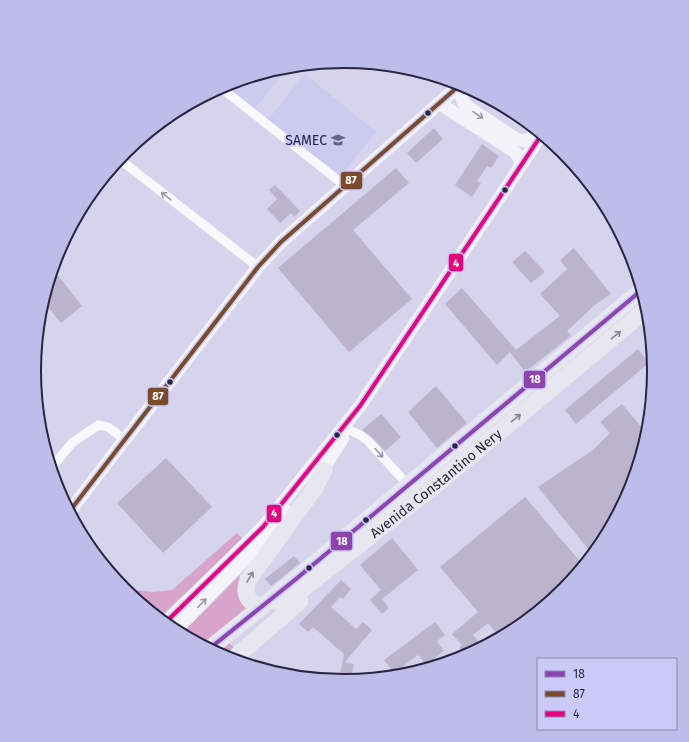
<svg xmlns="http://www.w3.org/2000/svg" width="689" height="742" font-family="'Fira Sans',sans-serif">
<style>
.built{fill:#cbcaef}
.green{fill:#d7a4cc}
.building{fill:#bbb4cc}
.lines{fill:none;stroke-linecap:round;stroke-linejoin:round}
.street{stroke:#f9f9fc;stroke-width:9}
.secondary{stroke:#f4f3f9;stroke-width:13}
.highway{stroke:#e7e7ef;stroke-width:17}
.bus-1-casing{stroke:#cbcaf7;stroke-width:7}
.bus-2-casing{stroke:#cbcaf7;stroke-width:7}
.bus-3-casing{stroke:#cbcaf7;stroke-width:7}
.bus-1{stroke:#8e44ad;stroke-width:4}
.bus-2{stroke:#7a4b2a;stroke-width:4}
.bus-3{stroke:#e5007d;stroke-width:4}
.oneway{stroke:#9897a7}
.oneway2{stroke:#9b9aa8}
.oneway3{stroke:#888698}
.bus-dot{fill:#282642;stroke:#cbcaf7;stroke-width:1.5}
.labels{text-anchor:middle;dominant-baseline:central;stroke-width:3.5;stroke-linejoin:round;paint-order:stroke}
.poi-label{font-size:14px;fill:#282642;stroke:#cbcaf7;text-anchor:end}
.street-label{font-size:14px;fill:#282642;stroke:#cbcaf7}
.rim{fill:none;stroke:#282642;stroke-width:2}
.line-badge{stroke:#cbcaf7;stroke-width:1.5}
.badge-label{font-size:11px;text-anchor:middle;font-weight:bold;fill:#fff}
</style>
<rect width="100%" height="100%" fill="#d5d4ec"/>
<g class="built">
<path d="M 284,66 L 290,66 L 253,110 L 223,86 Z"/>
<path d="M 305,74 L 376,132 L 338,179 L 267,121 Z"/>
</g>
<g class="green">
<path d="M 76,524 L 76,523 L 128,582 L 118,582 L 86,543 Z"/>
<path d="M 237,533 L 243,539 L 159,618 L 124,589 L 154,592 L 172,590 Z"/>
<path d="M 240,575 C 236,590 236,599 251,607 L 220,633 L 234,648 L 225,658 L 181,634 Z"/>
</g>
<g class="building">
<path d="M 434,128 L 443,139 L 416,163 L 407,153 Z"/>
<path d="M 482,144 L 499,156 L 491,168 L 487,166 L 477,181 L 481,183 L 472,197 L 455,185 Z"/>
<path d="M 396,168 L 409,183 L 353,230 L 412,299 L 349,352 L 278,268 Z"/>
<path d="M 275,185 L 300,211 L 294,217 L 291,213 L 280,223 L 267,209 L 277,199 L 269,190 Z"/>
<path d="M 574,248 L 611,294 L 596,304 L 567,331 L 571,336 L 525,372 L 510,352 L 497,365 L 445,304 L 462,288 L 516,350 L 560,316 L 540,294 L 567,269 L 560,260 Z"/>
<path d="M 525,251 L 545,272 L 531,283 L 512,262 Z"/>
<path d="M 53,269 L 82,306 L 61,323 L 43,301 Z"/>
<path d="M 638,349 L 649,363 L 576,424 L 565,410 Z"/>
<path d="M 436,386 L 467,423 L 437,448 L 408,412 Z"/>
<path d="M 622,404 L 648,435 L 631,490 L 603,544 L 593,555 L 538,487 L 593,450 L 610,433 L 600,422 Z"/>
<path d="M 381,414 L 401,437 L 385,451 L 372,437 L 362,430 Z"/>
<path d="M 166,458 L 212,507 L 163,553 L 117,503 Z"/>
<path d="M 525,497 L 584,566 L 564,591 L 517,629 L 500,638 L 488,623 L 473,635 L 483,647 L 466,656 L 459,647 L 462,645 L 452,634 L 478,612 L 440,567 Z"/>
<path d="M 392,538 L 418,570 L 382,599 L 389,608 L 382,614 L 370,600 L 381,590 L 360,565 Z"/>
<path d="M 294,556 L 300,563 L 271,586 L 265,579 Z"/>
<path d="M 341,580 L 351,589 L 343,599 L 340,597 L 331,607 L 356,629 L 363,622 L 372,630 L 345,662 L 354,664 L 350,681 L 344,682 L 339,681 L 344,654 L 313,627 L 308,632 L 299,624 Z"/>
<path d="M 435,622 L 445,635 L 437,641 L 444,651 L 426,665 L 418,655 L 394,673 L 384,660 Z"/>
</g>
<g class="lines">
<g class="street">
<path d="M 220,87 L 344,185"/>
<path d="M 119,159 L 258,267"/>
<path d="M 343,427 L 360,435 L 368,441 L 408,485"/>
<path d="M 51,468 L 72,443 L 98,425 L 108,427 L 125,440"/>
</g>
<g class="secondary">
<path d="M 463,84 C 460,93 460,97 465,105 L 516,139 L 525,141 L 541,133"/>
<path d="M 439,103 L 515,152 L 522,164"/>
<path d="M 318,477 L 343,438"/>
<path d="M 69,512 L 258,267 L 281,242 L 461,84"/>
<path d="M 165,623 L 263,527 L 360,406 L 542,134"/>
<path d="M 175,631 L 251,553 L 289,512"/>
</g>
<g class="highway">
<path id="s1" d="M 282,605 L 438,483 L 648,308"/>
<path d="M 261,607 C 248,602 243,594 248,580 L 314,489 L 324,470"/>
<path d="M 209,649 L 296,579 L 643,289"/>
<path d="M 232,660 L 300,601"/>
</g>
<defs>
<path id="bus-1" d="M 209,649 L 296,579 L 643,289"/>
<path id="bus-2" d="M 69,512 L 258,267 L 281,242 L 461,84"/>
<path id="bus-3" d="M 165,623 L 263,527 L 360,406 L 542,134"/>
</defs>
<use href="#bus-1" class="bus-1-casing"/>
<use href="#bus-2" class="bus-2-casing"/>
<use href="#bus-3" class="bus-3-casing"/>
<use href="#bus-1" class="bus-1"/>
<use href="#bus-2" class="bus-2"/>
<use href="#bus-3" class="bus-3"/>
</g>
<defs><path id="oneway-shaft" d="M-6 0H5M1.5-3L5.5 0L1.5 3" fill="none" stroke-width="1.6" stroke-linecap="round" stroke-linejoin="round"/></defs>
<g class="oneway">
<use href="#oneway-shaft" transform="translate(478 115) rotate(34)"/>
<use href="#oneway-shaft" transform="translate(202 603) rotate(-45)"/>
</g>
<g class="oneway2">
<use href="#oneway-shaft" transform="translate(166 196) rotate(-142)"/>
<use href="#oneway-shaft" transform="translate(379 453) rotate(48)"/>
</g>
<g class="oneway3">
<use href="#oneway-shaft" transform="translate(616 335) rotate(-40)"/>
<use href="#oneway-shaft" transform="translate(516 418) rotate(-40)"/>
<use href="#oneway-shaft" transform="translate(250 577) rotate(-58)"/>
</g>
<defs>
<symbol id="university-bare" viewBox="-9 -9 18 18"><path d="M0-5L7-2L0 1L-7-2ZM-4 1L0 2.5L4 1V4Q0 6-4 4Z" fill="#65637e" stroke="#cbcaf7" stroke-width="2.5" paint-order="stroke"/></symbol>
</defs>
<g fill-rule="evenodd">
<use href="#university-bare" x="328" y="130" width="20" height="20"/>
</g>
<g class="bus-dot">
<circle cx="428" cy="113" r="3.5"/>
<circle cx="505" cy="190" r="3.5"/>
<circle cx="170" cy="382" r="3.5"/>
<circle cx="337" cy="435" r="3.5"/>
<circle cx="455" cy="446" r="3.5"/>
<circle cx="366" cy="520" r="3.5"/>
<circle cx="309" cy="568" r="3.5"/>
</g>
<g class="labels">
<g class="poi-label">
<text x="327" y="140">SAMEC</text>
</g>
<g class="street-label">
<text stroke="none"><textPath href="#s1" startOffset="196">Avenida Constantino Nery</textPath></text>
</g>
</g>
<path d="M0 0H689V742H0ZM41 371a303 303 0 1 1 606 0a303 303 0 1 1-606 0Z" fill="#bebde9" fill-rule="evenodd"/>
<path class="rim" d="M41 371a303 303 0 1 1 606 0a303 303 0 1 1-606 0Z"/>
<g class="line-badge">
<rect x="340" y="171" width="23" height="19" rx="4" fill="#7a4b2a"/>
<rect x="448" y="253" width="16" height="19" rx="4" fill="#e5007d"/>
<rect x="523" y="370" width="23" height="19" rx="4" fill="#8e44ad"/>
<rect x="147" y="387" width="22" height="19" rx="4" fill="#7a4b2a"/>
<rect x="266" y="504" width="16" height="19" rx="4" fill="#e5007d"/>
<rect x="330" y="531" width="23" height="20" rx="4" fill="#8e44ad"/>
</g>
<g class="badge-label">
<text x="351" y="184">87</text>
<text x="456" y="267">4</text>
<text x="535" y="383">18</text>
<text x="158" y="400">87</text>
<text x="274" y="517">4</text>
<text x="342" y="545">18</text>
</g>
<rect x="537" y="658" width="140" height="72" fill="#cbcaf7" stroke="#8a88af"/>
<rect x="545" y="671" width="20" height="6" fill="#8e44ad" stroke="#8a88af"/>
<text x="573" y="678" font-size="12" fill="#282642">18</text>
<rect x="545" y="691" width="20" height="6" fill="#7a4b2a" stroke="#8a88af"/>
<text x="573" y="698" font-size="12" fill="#282642">87</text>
<rect x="545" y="711" width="20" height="6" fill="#e5007d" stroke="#8a88af"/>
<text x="573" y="718" font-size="12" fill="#282642">4</text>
</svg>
